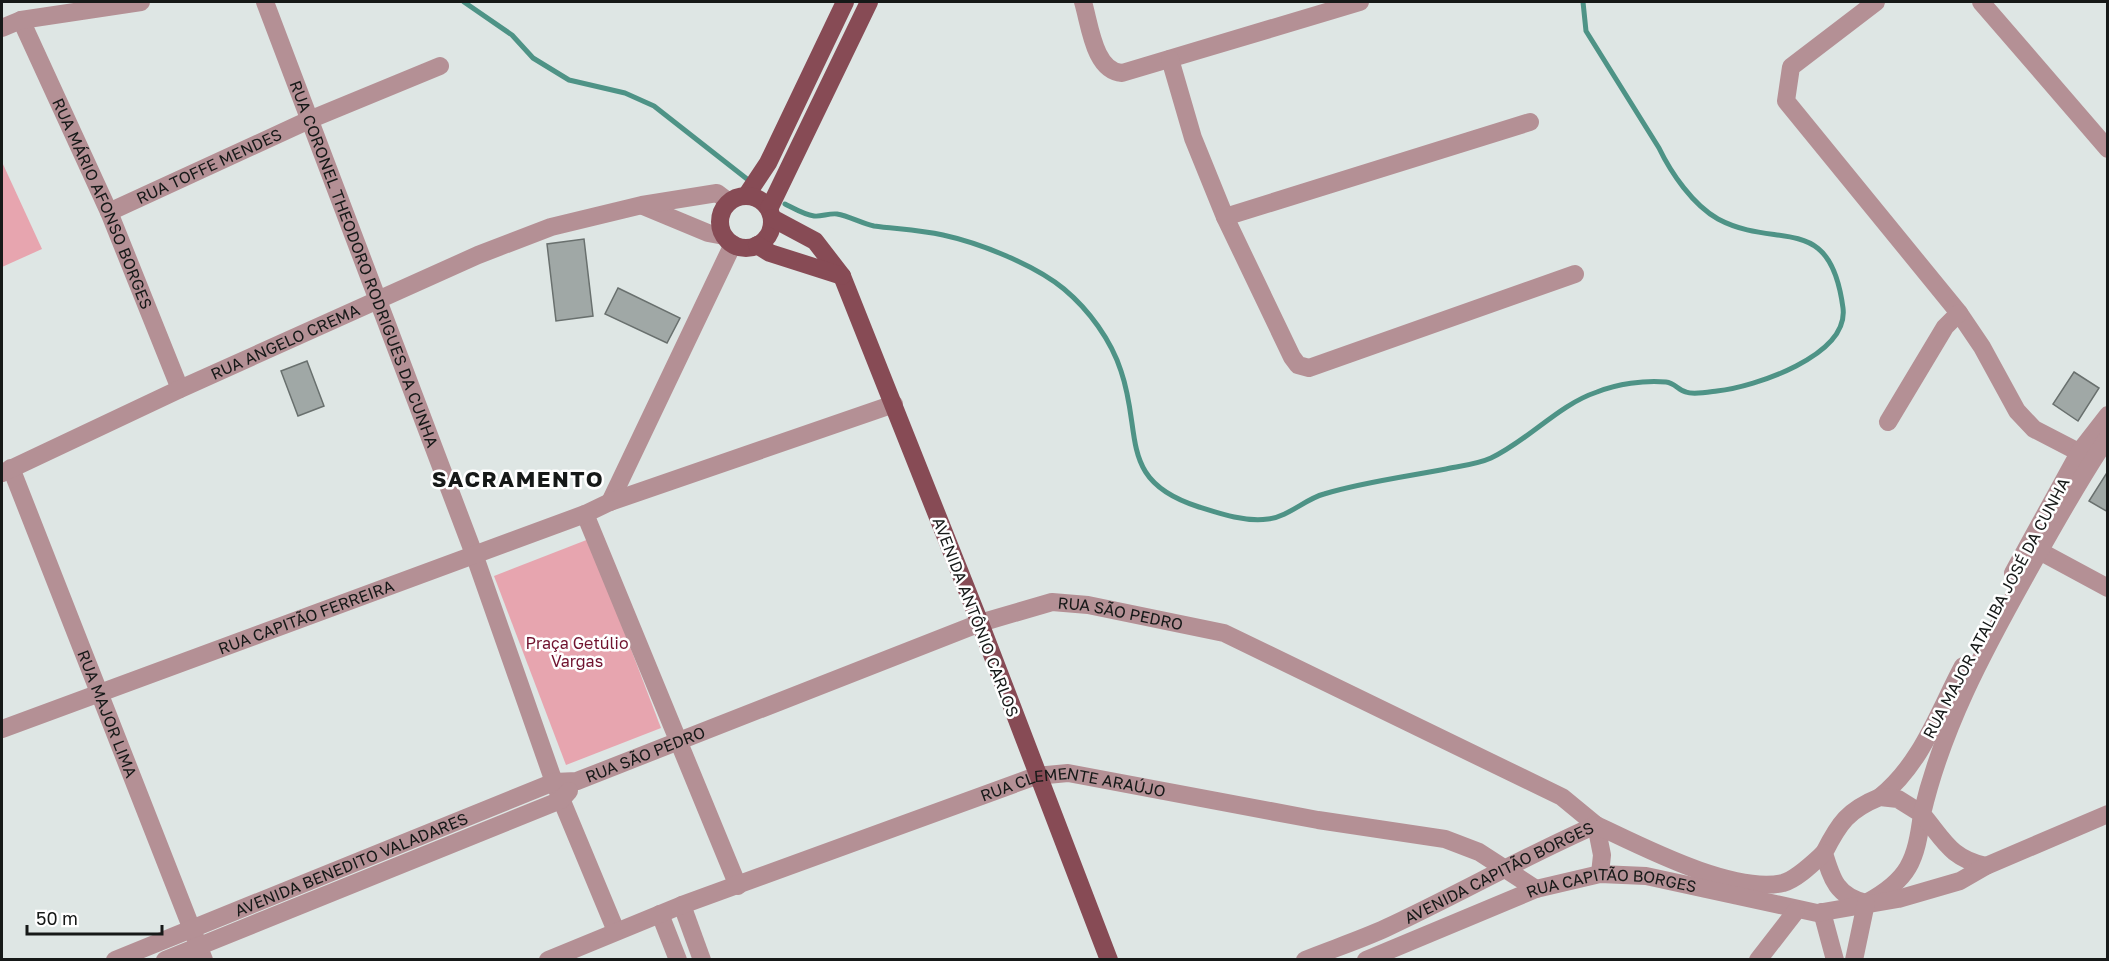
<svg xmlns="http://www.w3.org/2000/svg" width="2109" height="961" font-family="'Golos Text',sans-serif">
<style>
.green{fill:#e7a5af}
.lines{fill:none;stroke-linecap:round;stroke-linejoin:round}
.stream{stroke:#4e9386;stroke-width:5}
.building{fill:#a0a8a6;stroke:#69706e;stroke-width:1.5}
.minor{stroke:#b49095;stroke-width:18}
.major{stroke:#874b55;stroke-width:18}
.labels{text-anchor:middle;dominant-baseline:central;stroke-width:5;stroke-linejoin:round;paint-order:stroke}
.street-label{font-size:16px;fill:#161918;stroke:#fff}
.park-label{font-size:16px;fill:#70132f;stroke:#fff}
.district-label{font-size:22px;font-weight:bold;letter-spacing:1.5px;fill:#161918;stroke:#fff}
</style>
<rect width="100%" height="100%" fill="#dee6e4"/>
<g class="green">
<path d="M 2,162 L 42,249 L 2,267 Z"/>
<path d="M 589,539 L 661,728 L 566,765 L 494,576 Z"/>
</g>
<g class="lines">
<g class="stream">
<path d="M 464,2 L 512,35 L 533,58 L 569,80 L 625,93 L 654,106 L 747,179"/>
<path d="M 785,204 C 793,208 805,215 814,216 C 821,217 829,213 837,214 C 849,216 861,223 874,226 C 897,229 920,230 943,235 C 980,243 1035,265 1064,289 C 1089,310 1111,340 1121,371 C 1143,435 1117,481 1199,507 C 1221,514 1245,522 1268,519 C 1288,517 1305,499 1324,494 C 1364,482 1405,477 1446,469 C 1461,466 1478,464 1491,458 C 1529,440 1558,405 1597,392 C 1617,384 1644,380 1666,382 C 1675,383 1678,390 1686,392 C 1693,395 1709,392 1717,391 C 1754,387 1849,356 1843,308 C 1830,210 1778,251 1718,219 C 1693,205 1671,173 1659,148 L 1586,31 L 1583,2"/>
</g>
</g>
<g class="building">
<path d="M 584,239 L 593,316 L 556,321 L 547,244 Z"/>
<path d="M 618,288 L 680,318 L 667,343 L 605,314 Z"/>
<path d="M 307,361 L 324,406 L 298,416 L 281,371 Z"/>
<path d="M 2074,372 L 2099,388 L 2078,421 L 2053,404 Z"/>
<path d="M 2108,471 L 2108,512 L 2089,501 Z"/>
</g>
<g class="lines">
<g class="minor">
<path id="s1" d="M 265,2 L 474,554 L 554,782 L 616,931"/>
<path d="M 1083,2 C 1090,25 1094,71 1122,73 L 1360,2"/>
<path d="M 1876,2 L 1791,67 L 1786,101 L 1959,313 L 1982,347 L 2017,411 L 2034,429 L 2092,459"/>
<path d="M 1981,2 L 2108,149"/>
<path id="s2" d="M 21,20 L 109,212 L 180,389"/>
<path d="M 2,28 L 21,20 L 141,2"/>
<path d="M 1170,59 L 1193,138 L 1225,217 L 1292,357 L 1298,365 L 1309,368 L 1575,274"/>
<path d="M 643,206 L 708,233 L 724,236"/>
<path id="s3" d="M 109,212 L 309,120 L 440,66"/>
<path d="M 1225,217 L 1530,122"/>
<path d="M 1888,422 L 1945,327 L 1959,313"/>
<path id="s4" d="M 11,468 L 204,960"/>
<path id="s5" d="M 2,473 L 180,389 L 478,255 L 551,227 L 642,205 L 717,193 L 729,202"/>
<path d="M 610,502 L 733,244"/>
<path d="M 585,514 L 738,886"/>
<path d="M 2030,546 L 2108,588"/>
<path d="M 2013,573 L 2080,451 L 2108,415"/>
<path id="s6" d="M 2,729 L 585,514 L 610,502 L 894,404"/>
<path d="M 1880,797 C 1922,763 1938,713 1963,666"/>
<path d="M 1880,797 L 1898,799 L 1922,814 C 1916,861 1909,880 1866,903 C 1837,896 1832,880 1824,853 C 1839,823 1848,810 1880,797 Z"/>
<path d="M 1986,866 C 1950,858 1944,840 1922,814 C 1942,728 1983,652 2026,575 C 2052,529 2078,481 2108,437"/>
<path d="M 682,905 L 702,960"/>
<path d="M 1822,912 L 1835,960"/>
<path d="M 660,914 L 678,960"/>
<path id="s7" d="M 115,960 L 554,782 L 577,781 L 980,623 L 1052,602 L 1088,605 L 1224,633 L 1562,797 L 1596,825 L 1602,855 L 1600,874"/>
<path d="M 165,960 L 561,800 L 569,791"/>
<path id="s8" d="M 548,960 L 682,905 L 1036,776 L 1068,773 L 1318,820 L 1445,839 L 1479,852 L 1536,889"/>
<path id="s9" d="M 1305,960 C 1332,949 1360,940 1386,928 C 1457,895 1525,856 1596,825 C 1643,847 1732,894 1783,883 C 1797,879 1813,863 1824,853"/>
<path id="s10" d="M 1366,960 L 1536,889 L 1600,874 L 1646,876 L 1817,913 L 1898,899 L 1960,881 L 1986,866 L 2108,814"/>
<path d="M 1758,960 L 1796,911"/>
<path d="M 1854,960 L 1866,903"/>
</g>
<g class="major">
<path d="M 746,196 L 768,163 L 845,2"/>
<circle cx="746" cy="222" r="26"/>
<path d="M 769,209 L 869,2"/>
<path d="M 772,218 L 815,241 L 842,276 L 980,623 L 1109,960"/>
<path d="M 757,245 L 770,253 L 842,276"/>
</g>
</g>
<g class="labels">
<g class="street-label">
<text stroke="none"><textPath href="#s3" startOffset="110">RUA TOFFE MENDES</textPath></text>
<text stroke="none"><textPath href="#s2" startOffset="201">RUA MÁRIO AFONSO BORGES</textPath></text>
<text stroke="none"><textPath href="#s1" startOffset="280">RUA CORONEL THEODORO RODRIGUES DA CUNHA</textPath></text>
<text stroke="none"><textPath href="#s5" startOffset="312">RUA ANGELO CREMA</textPath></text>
<text transform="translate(1996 608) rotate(-62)">RUA MAJOR ATALIBA JOSÉ DA CUNHA</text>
<text stroke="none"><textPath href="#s7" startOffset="1074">RUA SÃO PEDRO</textPath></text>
<text stroke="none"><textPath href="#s6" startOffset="324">RUA CAPITÃO FERREIRA</textPath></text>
<text transform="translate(976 617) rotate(69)">AVENIDA ANTÔNIO CARLOS</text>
<text stroke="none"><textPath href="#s4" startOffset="264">RUA MAJOR LIMA</textPath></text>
<text stroke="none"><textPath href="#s7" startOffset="570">RUA SÃO PEDRO</textPath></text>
<text stroke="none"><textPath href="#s8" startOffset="558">RUA CLEMENTE ARAÚJO</textPath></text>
<text stroke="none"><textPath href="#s7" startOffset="255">AVENIDA BENEDITO VALADARES</textPath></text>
<text stroke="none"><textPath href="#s9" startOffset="213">AVENIDA CAPITÃO BORGES</textPath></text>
<text stroke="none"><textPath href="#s10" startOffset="261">RUA CAPITÃO BORGES</textPath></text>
</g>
<g class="park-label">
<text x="577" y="643">Praça Getúlio<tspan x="577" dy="18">Vargas</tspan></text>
</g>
<g class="district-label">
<text x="518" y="478">SACRAMENTO</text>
</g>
</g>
<rect width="2109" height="961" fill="none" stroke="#161918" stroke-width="6"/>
<path d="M27 925v9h135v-9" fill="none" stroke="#161918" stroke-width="3"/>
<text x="36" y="925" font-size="18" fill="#161918" stroke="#ffffff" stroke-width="4.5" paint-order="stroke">50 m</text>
</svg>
